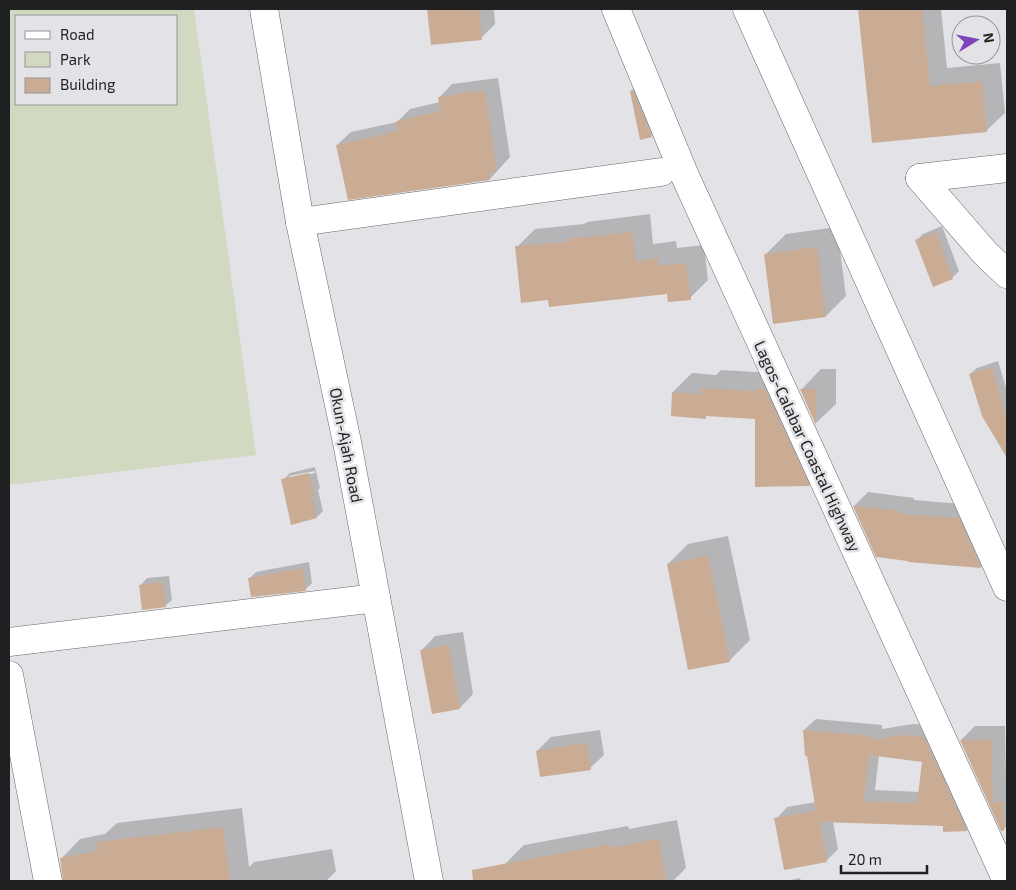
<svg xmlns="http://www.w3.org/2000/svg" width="1016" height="890" font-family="'Exo 2',sans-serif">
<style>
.green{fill:#d1d9c0;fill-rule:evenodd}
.shadow{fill:#0003;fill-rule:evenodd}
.building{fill:#caac95;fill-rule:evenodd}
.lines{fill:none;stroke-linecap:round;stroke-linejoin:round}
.street-casing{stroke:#68686b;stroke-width:29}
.secondary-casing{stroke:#68686b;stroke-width:29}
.highway-casing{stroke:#68686b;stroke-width:29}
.street{stroke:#fff;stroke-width:28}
.secondary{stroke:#fff;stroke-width:28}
.highway{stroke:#fff;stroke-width:28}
.labels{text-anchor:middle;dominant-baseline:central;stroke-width:5;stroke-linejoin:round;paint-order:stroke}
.street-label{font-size:16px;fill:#1f2021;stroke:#e3e3e7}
</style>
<rect width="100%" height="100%" fill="#e3e3e7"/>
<path class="green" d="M 9,9 L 194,9 L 256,455 L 9,485 ZM 16,16 L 176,16 L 176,104 L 16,104 Z"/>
<g class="shadow">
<path d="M 429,9 L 494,9 L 495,24 L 481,38 L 432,43 Z"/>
<path d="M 859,9 L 941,9 L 947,68 L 1000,63 L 1005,113 L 986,131 L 873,142 Z"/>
<path d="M 498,78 L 510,157 L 490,179 L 337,145 L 351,132 L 397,122 L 410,109 L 440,102 L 439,98 L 452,84 Z"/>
<path d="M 638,85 L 658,130 L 652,136 L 631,91 Z"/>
<path d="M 650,214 L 653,244 L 676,241 L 677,248 L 704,245 L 708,280 L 690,298 L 668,293 L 549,299 L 517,247 L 535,229 L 584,224 L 587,222 Z"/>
<path d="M 942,226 L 959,271 L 952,278 L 916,241 L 923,234 Z"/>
<path d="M 837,227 L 846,296 L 826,316 L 766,254 L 786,234 Z"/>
<path d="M 998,361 L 1007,391 L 1007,455 L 983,415 L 970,374 L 977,368 Z"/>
<path d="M 821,369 L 836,369 L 836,404 L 816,423 L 801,390 Z"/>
<path d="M 721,370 L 772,373 L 828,467 L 809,485 L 756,418 L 708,414 L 705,417 L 672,415 L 673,392 L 692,373 L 716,375 Z"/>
<path d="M 315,467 L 320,488 L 318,490 L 323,511 L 317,517 L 283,480 L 290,473 ZM 315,471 L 315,473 L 289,479 L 289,476 Z"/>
<path d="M 868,492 L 914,498 L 914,500 L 973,505 L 994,553 L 981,567 L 909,561 L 877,556 L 854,506 Z"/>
<path d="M 728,536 L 750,640 L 729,661 L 668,564 L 688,544 Z"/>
<path d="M 309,562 L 312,583 L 305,590 L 249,579 L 256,572 Z"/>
<path d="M 169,576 L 172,600 L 165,606 L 141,585 L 147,578 Z"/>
<path d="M 463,632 L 473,694 L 460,708 L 422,650 L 435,636 Z"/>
<path d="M 816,719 L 882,725 L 882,729 L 913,724 L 936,726 L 978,819 L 967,830 L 944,830 L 944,824 L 833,821 L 838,849 L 826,861 L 776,819 L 787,807 L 816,802 L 804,730 ZM 879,755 L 923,761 L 920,792 L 875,790 Z"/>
<path d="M 975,726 L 1005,726 L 1007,826 L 1003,830 L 961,740 Z"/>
<path d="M 600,730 L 604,755 L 590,768 L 537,751 L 551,737 Z"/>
<path d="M 242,808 L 249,867 L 254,862 L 332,849 L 336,871 L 326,881 L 64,881 L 61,859 L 80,839 L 105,834 L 117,823 Z"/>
<path d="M 677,820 L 686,868 L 673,881 L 509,881 L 505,864 L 524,845 L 628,826 L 629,829 Z"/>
<path d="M 800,878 L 801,881 L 787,881 Z"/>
</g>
<g class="building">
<path d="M 427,9 L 479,9 L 482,40 L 431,45 Z"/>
<path d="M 858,9 L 922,9 L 930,86 L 982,81 L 987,132 L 872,143 Z"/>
<path d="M 633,90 L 652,137 L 640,140 L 630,91 Z"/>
<path d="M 476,91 L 477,92 L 485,91 L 497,171 L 489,173 L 490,180 L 348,200 L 336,145 L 398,131 L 395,122 L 440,111 L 438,97 Z"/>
<path d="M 632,232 L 636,261 L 658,258 L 659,266 L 686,263 L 691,300 L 668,302 L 667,294 L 549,307 L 548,300 L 521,303 L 515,246 L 568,242 L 567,239 Z"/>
<path d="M 936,232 L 953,279 L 933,287 L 915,240 Z"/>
<path d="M 817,247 L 826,317 L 773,324 L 764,254 Z"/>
<path d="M 992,367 L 1007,420 L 1007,458 L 982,416 L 969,374 Z"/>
<path d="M 701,388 L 754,391 L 754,389 L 765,389 L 810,486 L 755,487 L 755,419 L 706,416 L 706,419 L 671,416 L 672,392 L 701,394 Z"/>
<path d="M 800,389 L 816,389 L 816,425 Z"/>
<path d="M 309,473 L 314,496 L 312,496 L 317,518 L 291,525 L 281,479 Z"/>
<path d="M 853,506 L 901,511 L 901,514 L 959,518 L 981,568 L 908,562 L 908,561 L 876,557 Z"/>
<path d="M 708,555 L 730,662 L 688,670 L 667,564 Z"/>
<path d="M 303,568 L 306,591 L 251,597 L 248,578 Z"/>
<path d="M 163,582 L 166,607 L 142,610 L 139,585 Z"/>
<path d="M 449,645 L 460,709 L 432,714 L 420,650 Z"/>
<path d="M 803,730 L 871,736 L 871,740 L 901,735 L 924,737 L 967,831 L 943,832 L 943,826 L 820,822 L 827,862 L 784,870 L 774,818 L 816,811 L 807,756 L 805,756 ZM 869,755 L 922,762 L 917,803 L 864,801 Z"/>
<path d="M 960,740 L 992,740 L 993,802 L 1003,802 L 1004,831 L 1001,831 Z"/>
<path d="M 587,743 L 591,770 L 540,777 L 536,751 Z"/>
<path d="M 223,827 L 230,881 L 63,881 L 60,858 L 97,851 L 96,842 Z"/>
<path d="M 659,838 L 666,881 L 473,881 L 472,870 L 609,844 L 610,848 Z"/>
</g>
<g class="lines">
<defs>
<g id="street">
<path d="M 920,178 L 985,253 L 1007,274"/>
<path d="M 920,178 L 1007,168"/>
<path d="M 300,222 L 661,172"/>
<path d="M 9,642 L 376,598"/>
<path d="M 9,675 L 48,881"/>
</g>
<path id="secondary" d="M 264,9 L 300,222 L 347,442 L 429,881"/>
<g id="highway">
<path d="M 616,9 L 685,176 L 1007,881"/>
<path d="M 747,9 L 1007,587"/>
</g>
</defs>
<use href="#street" class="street-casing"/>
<use href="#secondary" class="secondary-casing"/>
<use href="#highway" class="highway-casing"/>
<use href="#street" class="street"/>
<use href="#secondary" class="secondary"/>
<use href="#highway" class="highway"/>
</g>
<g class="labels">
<g class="street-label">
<text transform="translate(347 445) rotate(79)">Okun-Ajah Road</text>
<text transform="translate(808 446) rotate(65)">Lagos-Calabar Coastal Highway</text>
</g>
</g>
<rect width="1016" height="890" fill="none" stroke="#1f2021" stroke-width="20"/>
<rect x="15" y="15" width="162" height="90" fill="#e3e3e7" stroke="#959598"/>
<rect x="25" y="31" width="25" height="8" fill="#ffffff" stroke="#959598"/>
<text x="60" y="40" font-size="15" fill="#1f2021">Road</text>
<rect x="25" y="52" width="25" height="15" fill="#d1d9c0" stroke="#959598"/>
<text x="60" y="65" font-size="15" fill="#1f2021">Park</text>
<rect x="25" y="78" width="25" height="15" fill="#caac95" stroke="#959598"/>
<text x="60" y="90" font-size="15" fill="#1f2021">Building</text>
<g transform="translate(976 40) rotate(80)"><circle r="24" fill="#e3e3e7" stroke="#959598"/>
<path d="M0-4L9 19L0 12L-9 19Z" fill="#7d44ba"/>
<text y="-8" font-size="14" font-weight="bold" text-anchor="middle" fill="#1f2021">N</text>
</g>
<path d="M841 865v8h86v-8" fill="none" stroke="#1f2021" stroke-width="2.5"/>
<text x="848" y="865" font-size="15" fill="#1f2021" stroke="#e3e3e7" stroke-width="4" paint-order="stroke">20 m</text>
</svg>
